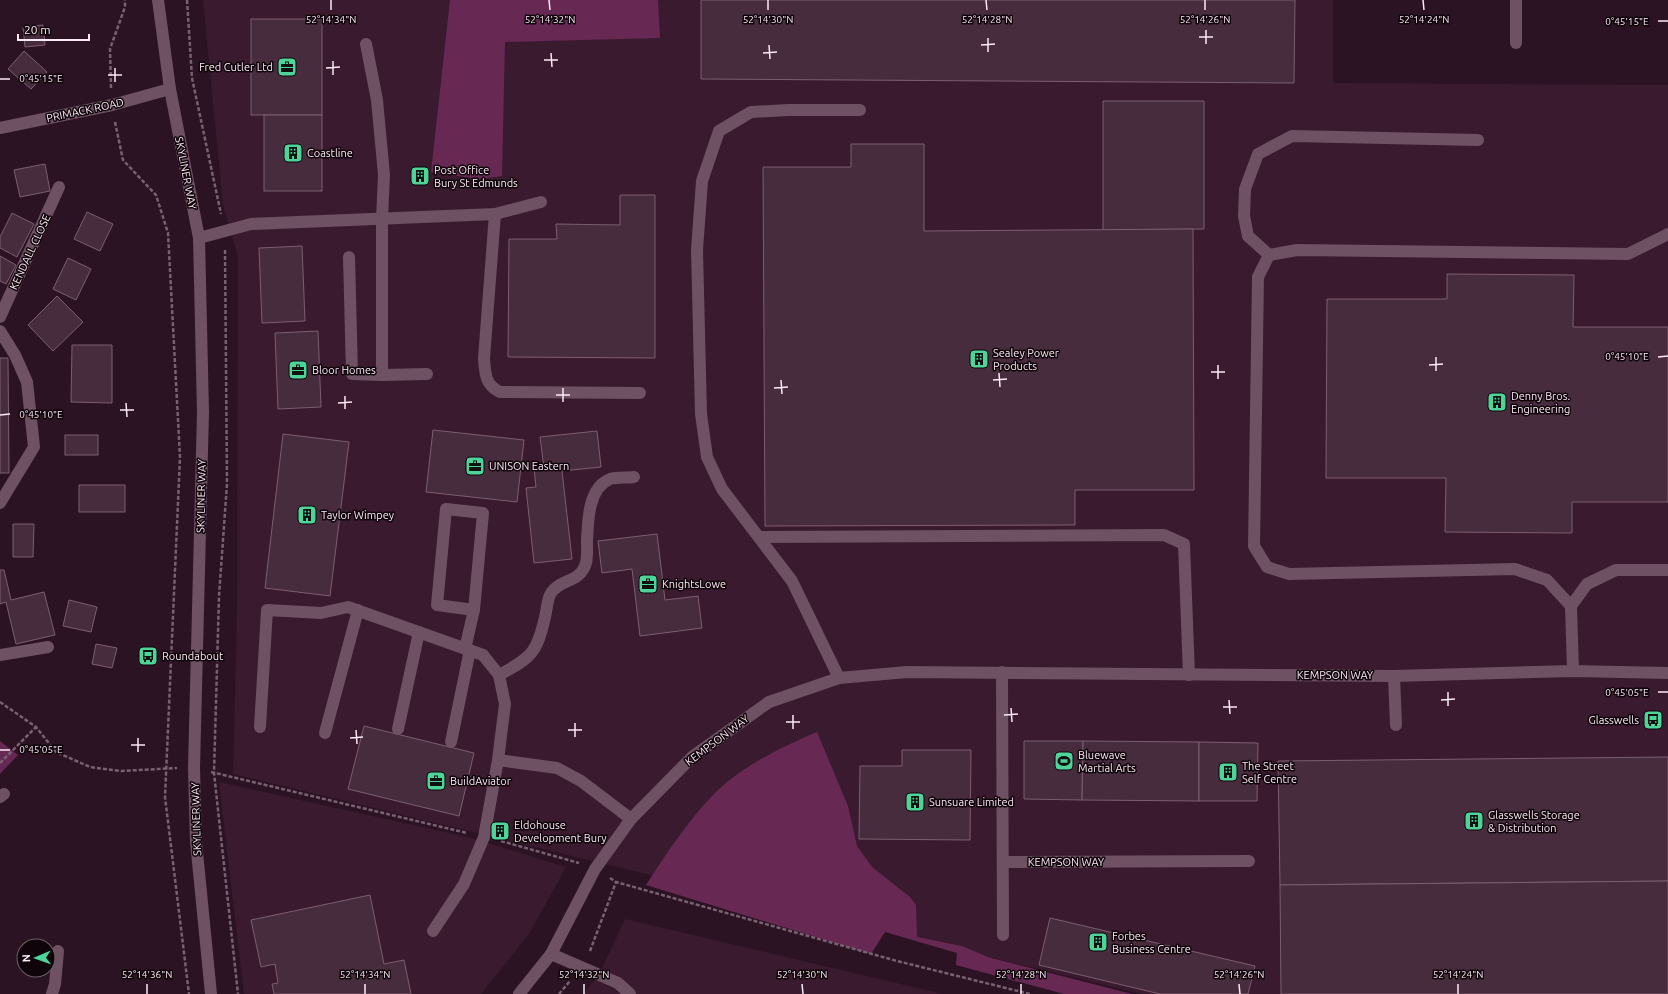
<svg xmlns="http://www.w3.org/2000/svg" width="1668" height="994" font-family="Ubuntu,sans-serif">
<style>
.built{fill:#391a2f}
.forest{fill:#672854}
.building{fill:#472c3e;stroke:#7d5e71}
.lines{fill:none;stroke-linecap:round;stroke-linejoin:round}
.path{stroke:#786170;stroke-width:2.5;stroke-dasharray:4 2;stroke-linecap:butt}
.minor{stroke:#6e5163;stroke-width:12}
.ticks{fill:none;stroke:#fceaf5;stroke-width:1.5}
.labels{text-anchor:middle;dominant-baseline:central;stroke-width:3;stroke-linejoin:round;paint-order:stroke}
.poi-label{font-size:11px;fill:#fceaf5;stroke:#0e040a;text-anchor:start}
.street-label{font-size:11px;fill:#fceaf5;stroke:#0e040a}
.ticks-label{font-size:10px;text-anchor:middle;fill:#fceaf5;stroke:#0e040a;stroke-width:3;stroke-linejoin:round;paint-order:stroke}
</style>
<rect width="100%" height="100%" fill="#2c1324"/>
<g class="built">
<path d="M 203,0 L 1333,0 L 1333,83 L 1668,85 L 1668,994 L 1142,994 L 233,774 L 237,616 L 238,257 L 223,205 Z"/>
<path d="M 219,782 L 472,838 L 566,867 L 529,934 L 481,994 L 244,994 Z"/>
<path d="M 625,919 L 943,994 L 583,994 L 598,977 Z"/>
</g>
<g class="forest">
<path d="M 450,0 L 658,0 L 660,38 L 505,42 L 502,176 L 479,179 L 431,172 Z"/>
<path d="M 817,732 L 848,806 L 857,846 L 872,867 L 910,897 L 916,905 L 917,937 L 962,946 L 988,957 L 1132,994 L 1064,994 L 956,965 L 957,953 L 885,932 L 871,954 L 646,885 C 666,854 687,822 713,795 C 740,767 781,747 817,732 Z"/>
<path d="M 0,741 L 18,755 L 0,774 Z"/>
</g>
<g class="building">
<path d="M 701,0 L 1295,0 L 1294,83 L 701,79 Z"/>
<rect x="251" y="19" width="71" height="96"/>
<path d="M 43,25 L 45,45 L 25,47 L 23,27 Z"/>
<path d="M 24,51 L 47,72 L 31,89 L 8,69 Z"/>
<path d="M 1103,101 L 1204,101 L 1204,229 L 1103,230 Z"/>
<rect x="264" y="115" width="58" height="76"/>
<path d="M 851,144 L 924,144 L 924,231 L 1193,229 L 1194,490 L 1075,490 L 1075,525 L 765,526 L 763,167 L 851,167 Z"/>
<path d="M 45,164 L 50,191 L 20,197 L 14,170 Z"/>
<rect x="415" y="171" width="11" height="10"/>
<path d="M 620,195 L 655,195 L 655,358 L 508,357 L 509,239 L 557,239 L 556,224 L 620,225 Z"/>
<path d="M 87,212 L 113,224 L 100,251 L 74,239 Z"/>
<path d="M 12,213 L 34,224 L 17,257 L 0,248 L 0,237 Z"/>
<path d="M 302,246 L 305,321 L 262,323 L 259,248 Z"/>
<path d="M 0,256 L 16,265 L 6,284 L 0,281 Z"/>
<path d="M 68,258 L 91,269 L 76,300 L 53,289 Z"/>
<path d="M 1447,274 L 1574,275 L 1573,327 L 1668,327 L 1668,502 L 1572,502 L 1572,533 L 1445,532 L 1446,478 L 1326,478 L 1327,299 L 1447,299 Z"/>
<path d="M 57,296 L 83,322 L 53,351 L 28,325 Z"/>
<path d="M 318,331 L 321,407 L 278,409 L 275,333 Z"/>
<path d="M 72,345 L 112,345 L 112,403 L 71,402 Z"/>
<path d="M 0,358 L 8,358 L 9,473 L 0,473 Z"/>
<path d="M 433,430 L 524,440 L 517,502 L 426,492 Z"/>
<path d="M 597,431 L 601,467 L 562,471 L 572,559 L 534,563 L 526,488 L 536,487 L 534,469 L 544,468 L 540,437 Z"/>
<path d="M 283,434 L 349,442 L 330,596 L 265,588 Z"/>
<rect x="65" y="435" width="33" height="20"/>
<rect x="79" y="485" width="46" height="27"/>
<path d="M 13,524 L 34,524 L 33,557 L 13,557 Z"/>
<path d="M 657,534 L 665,600 L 698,596 L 702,628 L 640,636 L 632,569 L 602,573 L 598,541 Z"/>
<path d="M 0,570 L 4,570 L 11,600 L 44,592 L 55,635 L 16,644 L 6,602 L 0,604 Z"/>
<path d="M 69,600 L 97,607 L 91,632 L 63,626 Z"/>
<path d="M 96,644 L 117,648 L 112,668 L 92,664 Z"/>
<path d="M 364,726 L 474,753 L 459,816 L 348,789 Z"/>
<path d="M 1024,741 L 1083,741 L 1082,800 L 1024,799 Z"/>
<path d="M 1083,741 L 1199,742 L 1199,801 L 1082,800 Z"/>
<path d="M 1199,742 L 1258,743 L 1257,801 L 1199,801 Z"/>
<path d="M 902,750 L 971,750 L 970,840 L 859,839 L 860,766 L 902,766 Z"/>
<path d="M 1668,757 L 1668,881 L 1280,885 L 1278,761 Z"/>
<path d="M 497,827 L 505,829 L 503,835 L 495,834 Z"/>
<path d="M 1668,881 L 1668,994 L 1281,994 L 1280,885 Z"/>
<path d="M 370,895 L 384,964 L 404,960 L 411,994 L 274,994 L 272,984 L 278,983 L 275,964 L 261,967 L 251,920 Z"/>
<path d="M 1050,918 L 1255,966 L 1248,994 L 1160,994 L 1039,965 Z"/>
</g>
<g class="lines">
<g class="path">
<path d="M 187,0 L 192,78 L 221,214"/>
<path d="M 111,88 L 110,49 L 125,7 L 125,0"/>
<path d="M 115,122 L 123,160 L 156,195 L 168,233 L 180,457 L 165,797 L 189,994"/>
<path d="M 225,250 L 227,484 L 219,596 L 214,773 L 238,994"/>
<path d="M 0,702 L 36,727 L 56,752 L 90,767 L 121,771 L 177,768"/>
<path d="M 0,763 L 36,727"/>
<path d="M 211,772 L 467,833"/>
<path d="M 501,841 L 579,863"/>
<path d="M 610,878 L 616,882 L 897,961 L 1030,994"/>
<path d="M 590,951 L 616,882"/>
<path d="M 559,994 L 570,981"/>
</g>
<g class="minor">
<path d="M 158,0 L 170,89 L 199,238 L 203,412 L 194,768 L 196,842 L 211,994"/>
<path d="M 1516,0 L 1516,43"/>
<path d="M 366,44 L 377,100 L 384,175 L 382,219 L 382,375 L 427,374"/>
<path d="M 0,128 L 112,105 L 170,89"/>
<path d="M 495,214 L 484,358 C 485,373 485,385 500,392 L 640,393"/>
<path d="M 199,238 L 251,224 L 495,214 L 541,202"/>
<path d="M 1269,255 L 1248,236 L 1244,216 L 1245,189 L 1258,154 L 1292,136 L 1478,140"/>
<path d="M 349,257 L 352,374 L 382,375"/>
<path d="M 0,317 L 59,187"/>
<path d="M 0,331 L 15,355 L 27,382 L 34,447 L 0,503"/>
<path d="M 760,537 L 1164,535 L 1184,544 L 1189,675"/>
<path d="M 1571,606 L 1547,580 L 1515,569 L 1289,574 L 1267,567 L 1254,546 L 1258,277 L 1269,255 L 1297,250 L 1628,254 L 1668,234"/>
<path d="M 465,649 L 474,610 L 483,513 L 446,509 L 437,605 L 474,610"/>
<path d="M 0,655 L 48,647"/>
<path d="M 1573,671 L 1571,606 L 1587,584 L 1616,570 L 1668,570"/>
<path d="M 1002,672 L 1003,935"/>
<path d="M 499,675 C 531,658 537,653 545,617 C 547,610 547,599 551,593 C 560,579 578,583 585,566 C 588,559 587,549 587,541 C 588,521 588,488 610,479 C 617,477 627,478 634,477"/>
<path d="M 1394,676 L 1396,725"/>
<path d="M 839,678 L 792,581 L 722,489 L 707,457 L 701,414 L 697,250 L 702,181 L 719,131 L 751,112 L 788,110 L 860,110"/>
<path d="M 260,727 L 267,610 L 321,613 L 348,607 L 483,655 L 499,675 L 505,704 L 498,760 L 484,837 L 464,884 L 433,931"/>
<path d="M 398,729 L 419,632"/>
<path d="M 325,733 L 358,610"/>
<path d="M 451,742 L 470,650"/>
<path d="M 498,760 L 557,768 L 581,781 L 631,819"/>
<path d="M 0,797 L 4,794"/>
<path d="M 1003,862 L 1249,861"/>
<path d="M 551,954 L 618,983 L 630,994"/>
<path d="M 52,994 L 55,984 L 58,951"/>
<path d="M 519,994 L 551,954 L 595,869 L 631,819 L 692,757 L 769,702 L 839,678 L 907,672 L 1394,676 L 1573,671 L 1668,673"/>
</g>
</g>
<path class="ticks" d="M 331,0 L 331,10M 549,0 L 550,10M 768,0 L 768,10M 986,0 L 987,10M 1205,0 L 1205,10M 1423,0 L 1424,10M 1658,21 L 1668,21M 1206,30 L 1206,44M 1199,37 L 1213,37M 988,38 L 988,52M 769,45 L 770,59M 981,45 L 995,44M 551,53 L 552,67M 763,53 L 777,52M 544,60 L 558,60M 333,61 L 333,75M 115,68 L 115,82M 326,68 L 340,67M 108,75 L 122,75M 0,79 L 10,79M 1436,357 L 1436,371M 1658,357 L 1668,356M 1218,365 L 1218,379M 1429,365 L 1443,364M 1211,372 L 1225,372M 999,373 L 1000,387M 781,380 L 782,394M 993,380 L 1007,379M 563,388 L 563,402M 774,388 L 788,387M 556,395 L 570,395M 345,396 L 345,409M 126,403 L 127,417M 338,403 L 352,402M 120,410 L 134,410M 0,415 L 10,414M 1448,692 L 1448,706M 1658,692 L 1668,692M 1229,700 L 1230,714M 1441,700 L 1455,699M 1223,707 L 1237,707M 1011,708 L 1012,722M 793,715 L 793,729M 1004,715 L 1018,714M 786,722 L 800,722M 575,723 L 575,737M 356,730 L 357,744M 568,730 L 582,730M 138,738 L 138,752M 350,738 L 363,737M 131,745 L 145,745M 0,750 L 10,750M 147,984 L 147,994M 365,984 L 365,994M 584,984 L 584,994M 802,984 L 803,994M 1021,984 L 1021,994M 1239,984 L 1240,994M 1458,984 L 1458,994"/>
<defs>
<symbol id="office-square" viewBox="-11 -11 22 22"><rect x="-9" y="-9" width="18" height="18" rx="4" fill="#4ed399" stroke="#0e040a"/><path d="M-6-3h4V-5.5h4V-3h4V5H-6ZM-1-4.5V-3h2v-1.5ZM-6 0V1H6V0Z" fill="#111"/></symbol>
<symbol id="building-square" viewBox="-11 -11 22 22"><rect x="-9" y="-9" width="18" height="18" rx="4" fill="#4ed399" stroke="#0e040a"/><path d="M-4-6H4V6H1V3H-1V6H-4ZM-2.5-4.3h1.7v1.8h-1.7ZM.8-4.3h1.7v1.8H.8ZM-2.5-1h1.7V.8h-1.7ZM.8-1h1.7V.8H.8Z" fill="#111"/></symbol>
<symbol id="bus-square" viewBox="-11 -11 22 22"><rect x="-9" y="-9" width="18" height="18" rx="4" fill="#4ed399" stroke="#0e040a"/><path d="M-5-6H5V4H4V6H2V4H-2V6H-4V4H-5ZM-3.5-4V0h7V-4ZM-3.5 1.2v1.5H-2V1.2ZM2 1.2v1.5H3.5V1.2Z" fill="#111"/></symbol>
<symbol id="stadium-square" viewBox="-11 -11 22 22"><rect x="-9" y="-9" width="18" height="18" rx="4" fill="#4ed399" stroke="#0e040a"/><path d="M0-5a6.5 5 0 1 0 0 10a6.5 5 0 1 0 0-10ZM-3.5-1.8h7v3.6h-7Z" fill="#111"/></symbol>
</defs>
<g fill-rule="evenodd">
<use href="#office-square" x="276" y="56" width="22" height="22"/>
<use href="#building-square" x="282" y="142" width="22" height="22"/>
<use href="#building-square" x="409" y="165" width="22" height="22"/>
<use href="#building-square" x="968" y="348" width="22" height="22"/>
<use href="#office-square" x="287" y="359" width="22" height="22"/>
<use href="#building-square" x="1486" y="391" width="22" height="22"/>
<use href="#office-square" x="464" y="455" width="22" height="22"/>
<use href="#building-square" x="296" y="504" width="22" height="22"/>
<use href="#office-square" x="637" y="573" width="22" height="22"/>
<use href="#bus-square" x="137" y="645" width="22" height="22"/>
<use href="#bus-square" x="1642" y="709" width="22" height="22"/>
<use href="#stadium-square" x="1053" y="750" width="22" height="22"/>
<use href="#building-square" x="1217" y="761" width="22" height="22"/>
<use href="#office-square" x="425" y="770" width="22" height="22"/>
<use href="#building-square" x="904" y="791" width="22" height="22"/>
<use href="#building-square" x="1463" y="810" width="22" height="22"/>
<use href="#building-square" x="489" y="820" width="22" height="22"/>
<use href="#building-square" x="1087" y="931" width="22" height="22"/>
</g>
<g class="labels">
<g class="poi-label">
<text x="273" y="67" text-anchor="end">Fred Cutler Ltd</text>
<text x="307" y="153">Coastline</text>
<text x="434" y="170">Post Office<tspan x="434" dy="13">Bury St Edmunds</tspan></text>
<text x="993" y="353">Sealey Power<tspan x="993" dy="13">Products</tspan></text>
<text x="312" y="370">Bloor Homes</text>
<text x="1511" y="396">Denny Bros.<tspan x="1511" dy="13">Engineering</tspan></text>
<text x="489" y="466">UNISON Eastern</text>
<text x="321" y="515">Taylor Wimpey</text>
<text x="662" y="584">KnightsLowe</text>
<text x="162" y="656">Roundabout</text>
<text x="1639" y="720" text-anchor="end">Glasswells</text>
<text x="1078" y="755">Bluewave<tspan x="1078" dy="13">Martial Arts</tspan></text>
<text x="1242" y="766">The Street<tspan x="1242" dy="13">Self Centre</tspan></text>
<text x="450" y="781">BuildAviator</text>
<text x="929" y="802">Sunsuare Limited</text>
<text x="1488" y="815">Glasswells Storage<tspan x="1488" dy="13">&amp; Distribution</tspan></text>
<text x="514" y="825">Eldohouse<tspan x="514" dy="13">Development Bury</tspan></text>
<text x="1112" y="936">Forbes<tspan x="1112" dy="13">Business Centre</tspan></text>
</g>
<g class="street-label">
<text transform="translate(85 110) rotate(-12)">PRIMACK ROAD</text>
<text transform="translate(186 173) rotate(79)">SKYLINER WAY</text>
<text transform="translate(30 252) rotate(-65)">KENDALL CLOSE</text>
<text transform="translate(201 496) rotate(-89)">SKYLINER WAY</text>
<text x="1335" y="675">KEMPSON WAY</text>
<text transform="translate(717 740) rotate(-37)">KEMPSON WAY</text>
<text transform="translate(196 819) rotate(-92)">SKYLINER WAY</text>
<text x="1066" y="862">KEMPSON WAY</text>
</g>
</g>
<g class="ticks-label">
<text x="331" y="23">52°14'34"N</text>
<text x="550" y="23">52°14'32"N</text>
<text x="768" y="23">52°14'30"N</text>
<text x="987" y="23">52°14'28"N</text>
<text x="1205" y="23">52°14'26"N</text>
<text x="1424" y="23">52°14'24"N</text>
<text x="1627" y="25">0°45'15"E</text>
<text x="41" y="82">0°45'15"E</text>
<text x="1627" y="360">0°45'10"E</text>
<text x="41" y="418">0°45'10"E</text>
<text x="1627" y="696">0°45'05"E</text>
<text x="41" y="753">0°45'05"E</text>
<text x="147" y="978">52°14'36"N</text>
<text x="365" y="978">52°14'34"N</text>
<text x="584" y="978">52°14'32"N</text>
<text x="802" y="978">52°14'30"N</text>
<text x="1021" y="978">52°14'28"N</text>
<text x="1239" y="978">52°14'26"N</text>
<text x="1458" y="978">52°14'24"N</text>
</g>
<g transform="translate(36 958) rotate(268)"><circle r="19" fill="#0e040a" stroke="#6d6068"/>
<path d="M0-3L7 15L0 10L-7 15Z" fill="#4ed399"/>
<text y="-6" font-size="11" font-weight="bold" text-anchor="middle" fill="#fceaf5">N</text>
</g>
<path d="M18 34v6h71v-6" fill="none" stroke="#fceaf5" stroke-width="2"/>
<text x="24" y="34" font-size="12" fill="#fceaf5" stroke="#0e040a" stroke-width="3" paint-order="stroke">20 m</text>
</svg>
